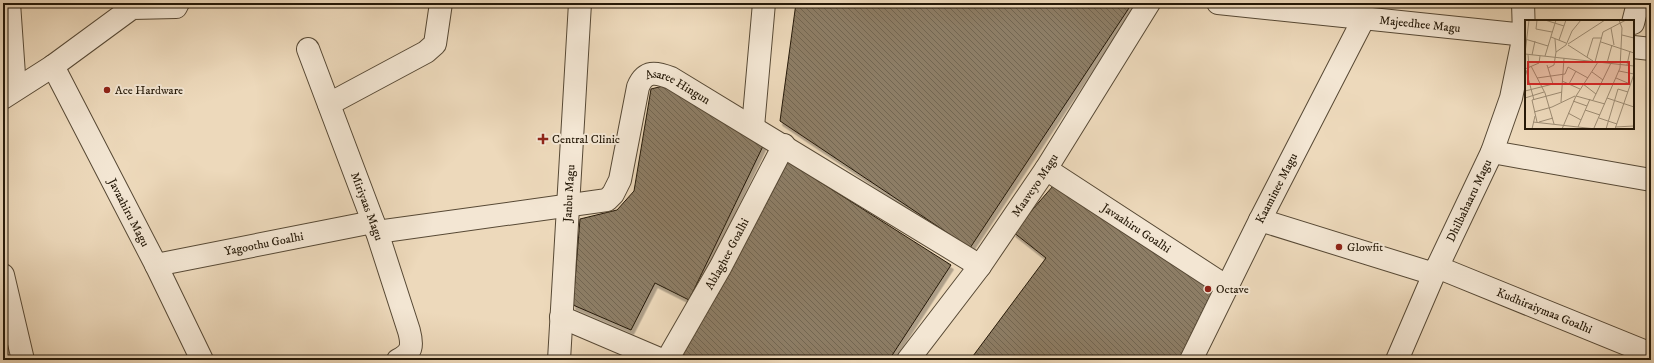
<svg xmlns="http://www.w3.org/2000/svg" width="1654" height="363" font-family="'IM FELL DW Pica',serif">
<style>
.building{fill:url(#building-back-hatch);stroke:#251908;filter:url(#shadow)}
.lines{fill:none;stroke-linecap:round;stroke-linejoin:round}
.minor-casing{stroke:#574935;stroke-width:24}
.minor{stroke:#f3e6d3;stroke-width:22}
.poi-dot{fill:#8f2418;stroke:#f3e6d3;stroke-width:1.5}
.labels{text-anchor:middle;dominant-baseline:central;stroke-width:4;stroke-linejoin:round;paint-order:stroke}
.street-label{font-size:12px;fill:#251908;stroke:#f3e6d3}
.poi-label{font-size:12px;fill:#251908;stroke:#f3e6d3;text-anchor:start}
.inset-road{fill:none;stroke:#9d8c73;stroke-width:1}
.view{fill:#d62828;fill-opacity:0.15;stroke:#d62828;stroke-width:2}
.inset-edge{fill:none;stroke:#251908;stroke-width:2}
</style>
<defs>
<pattern id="building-back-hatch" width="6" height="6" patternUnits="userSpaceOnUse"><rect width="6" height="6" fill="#8d7d65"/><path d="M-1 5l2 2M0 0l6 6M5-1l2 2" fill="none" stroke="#736651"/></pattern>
<filter id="shadow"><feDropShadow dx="2.5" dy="4.5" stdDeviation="0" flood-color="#0004"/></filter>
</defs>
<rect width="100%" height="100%" fill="#edd9bb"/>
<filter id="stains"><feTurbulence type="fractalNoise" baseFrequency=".005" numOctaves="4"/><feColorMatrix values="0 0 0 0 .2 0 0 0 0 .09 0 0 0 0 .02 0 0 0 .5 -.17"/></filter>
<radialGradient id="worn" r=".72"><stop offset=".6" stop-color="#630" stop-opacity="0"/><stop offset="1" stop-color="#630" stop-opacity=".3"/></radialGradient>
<g class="building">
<path d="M 796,3 L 1105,3 L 1131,5 L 970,248 L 780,121 Z"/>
<path d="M 667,85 L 764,144 L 689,300 L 655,283 L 631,330 L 573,305 L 580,219 L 617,210 L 634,191 L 651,89 Z"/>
<path d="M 787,161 L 951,265 L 889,360 L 686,360 L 681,358 Z"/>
<path d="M 1053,186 L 1217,290 L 1183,360 L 970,360 L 1046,258 L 1013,232 Z"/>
</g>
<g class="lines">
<defs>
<g id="minor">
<path d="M 9,3 L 15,89"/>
<path id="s1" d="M 1218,3 L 1526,35"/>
<path d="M 1633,23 L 1638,3"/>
<path d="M 1633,47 L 1651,49"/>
<path id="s2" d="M 308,49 L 377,232 L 409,331 C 413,346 412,353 398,360"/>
<path id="s3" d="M 53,66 L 156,265 L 202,360"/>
<path d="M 3,98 L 53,66 L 132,8 L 176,7 L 178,3"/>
<path d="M 329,104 L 426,52 L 435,44 L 441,3"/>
<path d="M 753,127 L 764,3"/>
<path d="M 1492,152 L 1651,180"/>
<path id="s4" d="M 1046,169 L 1227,287"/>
<path d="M 1260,220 L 1434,274"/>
<path id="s5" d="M 377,232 L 607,200 L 613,194 L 620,180 L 638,87 C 645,70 656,72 671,78 L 980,266"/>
<path id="s6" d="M 156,265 L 373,222"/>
<path id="s7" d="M 1437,267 L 1651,354"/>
<path d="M 3,275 L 23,360"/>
<path d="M 561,317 L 662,360"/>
<path id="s8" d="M 559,360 L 580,3"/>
<path id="s9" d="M 667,360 L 721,266 L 784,145"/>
<path id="s10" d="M 908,360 L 980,266 L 1046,169 L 1149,3"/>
<path id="s11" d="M 1191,360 L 1260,220 L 1364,18"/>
<path id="s12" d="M 1397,360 L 1434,274 L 1492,152 L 1511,98 L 1524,35 L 1523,3"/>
</g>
</defs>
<use href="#minor" class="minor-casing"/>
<use href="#minor" class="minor"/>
</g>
<g class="poi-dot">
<circle cx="107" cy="90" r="4"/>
<path d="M541 133h4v4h4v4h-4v4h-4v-4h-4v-4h4z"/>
<circle cx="1339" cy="247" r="4"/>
<circle cx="1208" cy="289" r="4"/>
</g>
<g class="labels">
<g class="street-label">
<text stroke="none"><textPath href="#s1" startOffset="203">Majeedhee Magu</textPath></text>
<text stroke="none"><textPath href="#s5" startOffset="400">Asaree Hingun</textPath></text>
<text stroke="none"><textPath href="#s10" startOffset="216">Maaveyo Magu</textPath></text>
<text stroke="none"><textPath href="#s11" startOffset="192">Kaaminee Magu</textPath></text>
<text stroke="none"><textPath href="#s8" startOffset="167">Janbu Magu</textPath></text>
<text stroke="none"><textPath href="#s12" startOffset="175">Dhilbahaaru Magu</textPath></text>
<text stroke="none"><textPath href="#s2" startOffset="168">Miriyaas Magu</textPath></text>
<text stroke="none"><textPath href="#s3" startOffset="165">Javaahiru Magu</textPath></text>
<text stroke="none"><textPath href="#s4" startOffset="108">Javaahiru Goalhi</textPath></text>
<text stroke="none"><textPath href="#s6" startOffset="110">Yagoothu Goalhi</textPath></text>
<text stroke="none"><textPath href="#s9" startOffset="122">Ablaghee Goalhi</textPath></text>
<text stroke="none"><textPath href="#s7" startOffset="116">Kudhiraiymaa Goalhi</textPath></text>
</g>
<g class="poi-label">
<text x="115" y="90">Ace Hardware</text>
<text x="552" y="139">Central Clinic</text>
<text x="1347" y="247">Glowfit</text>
<text x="1216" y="289">Octave</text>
</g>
</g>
<g transform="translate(1525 20)">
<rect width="109" height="109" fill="#edd9bb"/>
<path class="inset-road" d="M 12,0 L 11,9 L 27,12M 20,0 L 39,6M 86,8 L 89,25M 78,12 L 101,0M 97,15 L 109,18M 26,17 L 41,23M 0,19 L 23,26M 30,19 L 31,32M 34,20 L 41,0M 76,22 L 109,33M 43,24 L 80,0M 41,25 L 47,11 L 56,0M 43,25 L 68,41M 0,33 L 4,0M 0,34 L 109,46M 3,34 L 4,48M 7,35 L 10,21M 20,36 L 31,0M 62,37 L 68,18 L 77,18M 70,42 L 78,12M 82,43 L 87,25M 102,45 L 105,31M 6,46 L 20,73 L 29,104M 23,48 L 29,45 L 31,32 L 41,25M 0,49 L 14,43 L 15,36M 1,50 L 9,80M 94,51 L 109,54M 67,52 L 78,60M 26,56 L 40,54 L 43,47 L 63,58M 12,58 L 26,56M 91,58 L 105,64M 37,61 L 55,69M 44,64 L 51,51M 58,64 L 71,74M 0,71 L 28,64 L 22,45M 51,76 L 80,84M 0,78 L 19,72M 82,78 L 109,87M 68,80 L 86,43M 48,81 L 62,86M 36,82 L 39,38M 60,90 L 75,95M 9,92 L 27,87 L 50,76M 43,93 L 56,100M 74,98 L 92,104M 8,102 L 71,109M 12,102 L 7,80 L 37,72M 14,102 L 28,98M 53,107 L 65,79M 90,107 L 109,106M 69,108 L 95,48 L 97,8 L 94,0M 7,109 L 10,96M 37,109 L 51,76 L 73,42M 81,109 L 93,69 L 103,72M 90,109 L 109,54"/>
<path class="view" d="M 3,42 L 104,42 L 104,64 L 3,64 Z"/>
<rect width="109" height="109" class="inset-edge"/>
</g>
<rect width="1654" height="363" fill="none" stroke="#edd9bb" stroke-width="16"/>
<rect x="4" y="4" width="1646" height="355" fill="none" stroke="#251908" stroke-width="2"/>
<rect x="8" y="8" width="1638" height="347" fill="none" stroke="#251908"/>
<rect width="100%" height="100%" filter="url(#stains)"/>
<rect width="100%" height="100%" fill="url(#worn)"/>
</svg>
